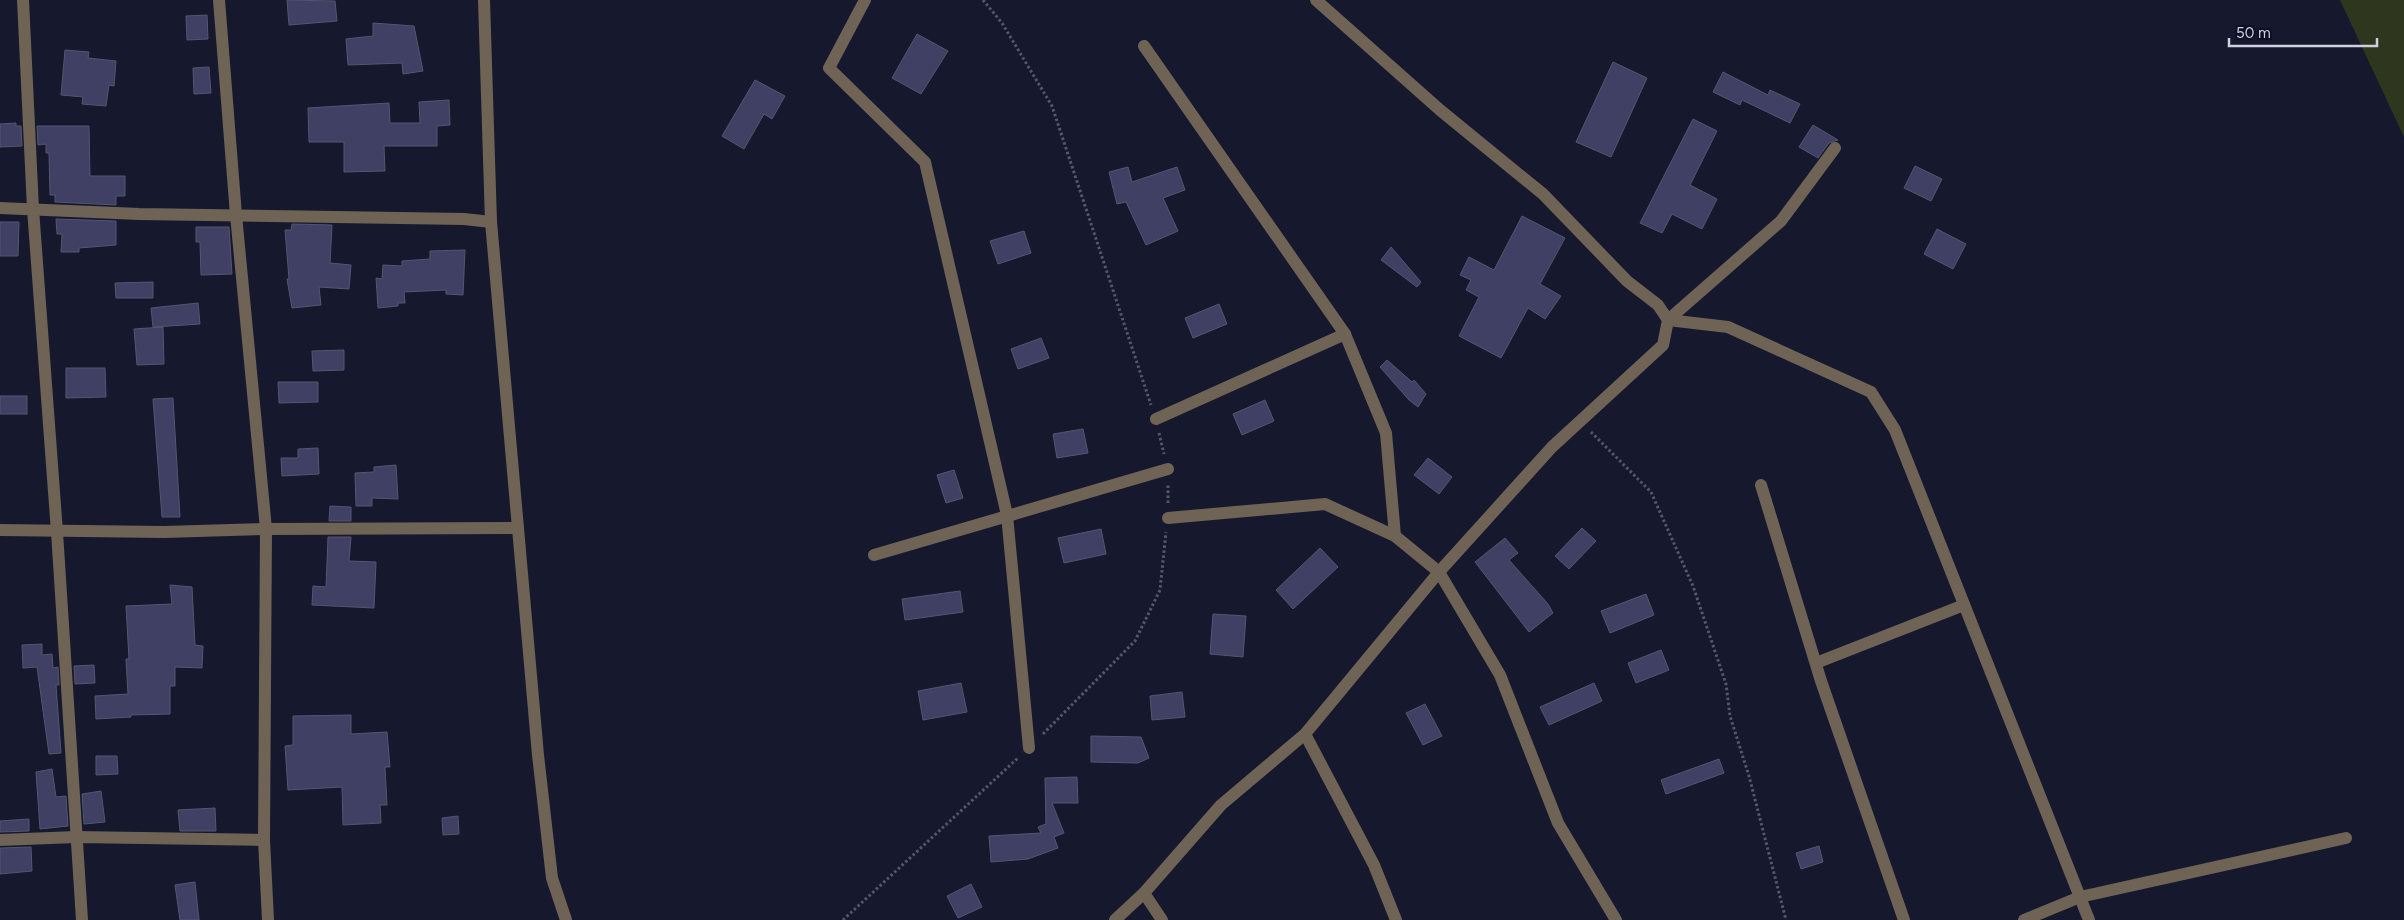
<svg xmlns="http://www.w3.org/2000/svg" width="2404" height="920" font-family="Figtree,sans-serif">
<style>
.green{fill:#2e371d}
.building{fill:#3f4063;stroke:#545670}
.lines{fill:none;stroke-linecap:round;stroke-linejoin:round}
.path{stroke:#55576b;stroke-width:3;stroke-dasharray:2.5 2.5;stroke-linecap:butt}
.minor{stroke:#6e6355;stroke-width:12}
</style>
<rect width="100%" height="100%" fill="#16182e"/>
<path class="green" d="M 2340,0 L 2404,0 L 2404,137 Z"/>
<g class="building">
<path d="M 287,0 L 335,1 L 337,21 L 289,25 Z"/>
<path d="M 207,15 L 208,39 L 187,40 L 186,16 Z"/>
<path d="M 373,23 L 414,26 L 423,71 L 403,74 L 402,63 L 348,65 L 346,39 L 373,36 Z"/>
<path d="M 917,34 L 948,51 L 921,94 L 892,78 Z"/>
<path d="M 65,50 L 89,52 L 88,58 L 116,61 L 114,86 L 109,85 L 106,106 L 82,104 L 83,97 L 61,95 Z"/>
<path d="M 1613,62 L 1647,78 L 1611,157 L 1576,142 Z"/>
<path d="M 209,67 L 211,93 L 194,94 L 193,68 Z"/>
<path d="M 1723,72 L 1768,95 L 1770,90 L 1800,104 L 1790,123 L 1742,100 L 1740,105 L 1713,92 Z"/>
<path d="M 755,80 L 785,96 L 772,119 L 764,114 L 744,149 L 722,136 Z"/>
<path d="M 449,100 L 450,125 L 437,126 L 437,146 L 384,146 L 385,171 L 344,172 L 344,142 L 309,142 L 308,108 L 389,103 L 390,123 L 420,123 L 419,102 Z"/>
<path d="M 1693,119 L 1717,131 L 1690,185 L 1717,199 L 1702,229 L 1672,214 L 1662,233 L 1640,223 Z"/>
<path d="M 16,123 L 16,126 L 21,126 L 22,146 L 0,147 L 0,124 Z"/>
<path d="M 1813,125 L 1838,140 L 1829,143 L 1818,158 L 1799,147 Z"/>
<path d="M 37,126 L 89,126 L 90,176 L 125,176 L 125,196 L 116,196 L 116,205 L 55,202 L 55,195 L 50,195 L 49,153 L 46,153 L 46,144 L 38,145 Z"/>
<path d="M 1915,166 L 1942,179 L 1931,201 L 1904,188 Z"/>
<path d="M 1128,167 L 1132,182 L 1177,167 L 1185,190 L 1163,198 L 1178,231 L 1146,245 L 1126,202 L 1117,204 L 1109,172 Z"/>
<path d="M 1522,216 L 1565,238 L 1540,284 L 1561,296 L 1545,319 L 1528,308 L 1501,358 L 1459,336 L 1479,297 L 1466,290 L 1471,280 L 1460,275 L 1469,257 L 1494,270 Z"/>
<path d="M 56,219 L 116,221 L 116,245 L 79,248 L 79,252 L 61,252 L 62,234 L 57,234 Z"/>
<path d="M 0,222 L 19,222 L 18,256 L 0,256 Z"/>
<path d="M 292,224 L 332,225 L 330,263 L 351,265 L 349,289 L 319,287 L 321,305 L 292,308 L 287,279 L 289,279 L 285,230 L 291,230 Z"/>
<path d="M 196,227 L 229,227 L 232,274 L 201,275 L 200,242 L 196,242 Z"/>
<path d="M 1937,229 L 1966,244 L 1953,269 L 1924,254 Z"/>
<path d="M 1024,231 L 1031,253 L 998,264 L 990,241 Z"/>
<path d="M 1391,247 L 1421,282 L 1417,287 L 1381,260 Z"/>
<path d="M 465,250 L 463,295 L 446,294 L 446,290 L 404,292 L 405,303 L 398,303 L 398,306 L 378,308 L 376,278 L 382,279 L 383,265 L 402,266 L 402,261 L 430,259 L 430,251 Z"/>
<path d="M 153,282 L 153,298 L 116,298 L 115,283 Z"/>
<path d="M 198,303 L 200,324 L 153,327 L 151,308 Z"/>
<path d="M 1219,304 L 1227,324 L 1193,338 L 1185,318 Z"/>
<path d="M 163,327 L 164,364 L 137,365 L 134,329 Z"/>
<path d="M 1041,338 L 1049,358 L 1018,369 L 1011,349 Z"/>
<path d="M 344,350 L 344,370 L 313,371 L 312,351 Z"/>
<path d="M 1387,360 L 1412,382 L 1414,380 L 1426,394 L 1418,407 L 1409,400 L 1380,367 Z"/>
<path d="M 66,368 L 105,368 L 106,397 L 66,398 Z"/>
<path d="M 278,382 L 318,382 L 318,402 L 279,403 Z"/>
<rect x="0" y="396" width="27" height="18"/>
<path d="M 173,398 L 180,517 L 162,517 L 153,399 Z"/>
<path d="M 1265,400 L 1274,421 L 1242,435 L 1233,414 Z"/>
<path d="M 1083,429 L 1088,453 L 1057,458 L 1053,434 Z"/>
<path d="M 318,448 L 319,474 L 282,476 L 281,458 L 298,458 L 298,449 Z"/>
<path d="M 1428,458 L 1452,477 L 1439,494 L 1414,475 Z"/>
<path d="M 396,465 L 398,499 L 372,498 L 372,506 L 356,506 L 355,473 L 374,472 L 374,467 Z"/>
<path d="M 954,470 L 963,498 L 946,503 L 937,475 Z"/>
<path d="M 330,506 L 351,507 L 351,521 L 329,521 Z"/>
<path d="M 1582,528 L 1596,541 L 1569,569 L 1555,556 Z"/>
<path d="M 1101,529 L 1106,554 L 1064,563 L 1058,538 Z"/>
<path d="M 328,537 L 351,537 L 349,561 L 376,562 L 374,608 L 312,605 L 313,586 L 326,587 Z"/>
<path d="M 1505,538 L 1518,553 L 1509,560 L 1548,604 L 1553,613 L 1529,632 L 1475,562 Z"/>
<path d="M 1320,548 L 1338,567 L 1293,609 L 1276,590 Z"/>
<path d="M 170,585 L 192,587 L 195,645 L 203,646 L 202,668 L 175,667 L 175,686 L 170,686 L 170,714 L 131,715 L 131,717 L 96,719 L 95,696 L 128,694 L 126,659 L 129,659 L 126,606 L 172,604 Z"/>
<path d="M 960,591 L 963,612 L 905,620 L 902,599 Z"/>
<path d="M 1646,594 L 1654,615 L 1610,633 L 1601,611 Z"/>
<path d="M 1213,614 L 1246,616 L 1243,657 L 1210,654 Z"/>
<path d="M 42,644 L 42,655 L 52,654 L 53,668 L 58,667 L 59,685 L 56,685 L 61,753 L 49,754 L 37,667 L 23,668 L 22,645 Z"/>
<path d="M 1661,650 L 1669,670 L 1636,683 L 1628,663 Z"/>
<path d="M 94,665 L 95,683 L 75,684 L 74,666 Z"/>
<path d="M 961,683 L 967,712 L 923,720 L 918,691 Z"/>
<path d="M 1594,683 L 1602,701 L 1549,725 L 1540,707 Z"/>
<path d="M 1182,692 L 1185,717 L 1152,720 L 1150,696 Z"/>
<path d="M 1425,704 L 1442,736 L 1423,745 L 1406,713 Z"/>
<path d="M 351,715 L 351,734 L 387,732 L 390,767 L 385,767 L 387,805 L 380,805 L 381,823 L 343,825 L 342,787 L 288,790 L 285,746 L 293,745 L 293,716 Z"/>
<path d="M 1091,736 L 1141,737 L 1149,758 L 1138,763 L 1091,762 Z"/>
<path d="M 96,756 L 117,756 L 118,774 L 96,775 Z"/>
<path d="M 1719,759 L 1724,773 L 1666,794 L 1661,780 Z"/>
<path d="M 52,769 L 56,797 L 66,796 L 68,826 L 40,829 L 36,772 Z"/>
<path d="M 1077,777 L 1078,803 L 1052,803 L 1064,833 L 1054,837 L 1058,848 L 1028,859 L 991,862 L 989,836 L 1041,833 L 1038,827 L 1046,824 L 1045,778 Z"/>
<path d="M 101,791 L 105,822 L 84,824 L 82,794 Z"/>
<path d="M 215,808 L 216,831 L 180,831 L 178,810 Z"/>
<path d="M 458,816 L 459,834 L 443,835 L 442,818 Z"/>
<path d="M 29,819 L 29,831 L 0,832 L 0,821 Z"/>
<path d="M 1819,846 L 1823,862 L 1801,869 L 1796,853 Z"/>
<path d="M 31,847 L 32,871 L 0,874 L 0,848 Z"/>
<path d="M 195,882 L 199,920 L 180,920 L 175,885 Z"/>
<path d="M 971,884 L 982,907 L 958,918 L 947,896 Z"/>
</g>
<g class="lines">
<g class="path">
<path d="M 983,0 L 1002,23 L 1052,106 L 1151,405"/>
<path d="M 1591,432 L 1651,492 L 1693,586 L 1726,684 L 1730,716 L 1749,776 L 1786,920"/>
<path d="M 1159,433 L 1164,454"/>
<path d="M 1168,503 L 1168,484"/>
<path d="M 1043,734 L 1135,641 L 1160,590 L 1166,532"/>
<path d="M 843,920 L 1019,757"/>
</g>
<g class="minor">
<path d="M 23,0 L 33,209 L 57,532 L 82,920"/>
<path d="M 219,0 L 236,215 L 266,529 L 264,840 L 268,920"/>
<path d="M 484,0 L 491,222 L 538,755 L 552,878 L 566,920"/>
<path d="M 865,0 L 829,68 L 925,162 L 1007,515 L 1029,748"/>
<path d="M 1144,46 L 1345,334 L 1386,433 L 1395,536"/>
<path d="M 0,208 L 139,214 L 464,219 L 491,222"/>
<path d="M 1668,320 L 1728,327 L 1871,392 L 1895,430 L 2089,920"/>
<path d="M 1668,320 L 1781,221 L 1835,148"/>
<path d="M 1156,419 L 1345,334"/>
<path d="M 1761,485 L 1821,681 L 1904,920"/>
<path d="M 1168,518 L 1325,504 L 1395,536 L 1439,572 L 1500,675 L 1558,823 L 1616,920"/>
<path d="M 0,530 L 164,532 L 266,529 L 518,528"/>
<path d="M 874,555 L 1168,469"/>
<path d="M 1816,663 L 1964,605"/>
<path d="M 1305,734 L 1374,865 L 1396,920"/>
<path d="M 0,840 L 76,837 L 264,840"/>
<path d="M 1144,893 L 1162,920"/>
<path d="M 1115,920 L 1144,893 L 1221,805 L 1305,734 L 1439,572 L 1552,447 L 1663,345 L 1668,320 L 1658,305 L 1627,281 L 1543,194 L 1440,110 L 1316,0"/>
<path d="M 2024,920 L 2080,897 L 2346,838"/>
</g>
</g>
<path d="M2229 38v8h148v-8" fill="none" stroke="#ced0e0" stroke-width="2.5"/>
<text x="2236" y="38" font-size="15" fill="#ced0e0" stroke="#0e0f24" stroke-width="4" paint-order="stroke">50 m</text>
</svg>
